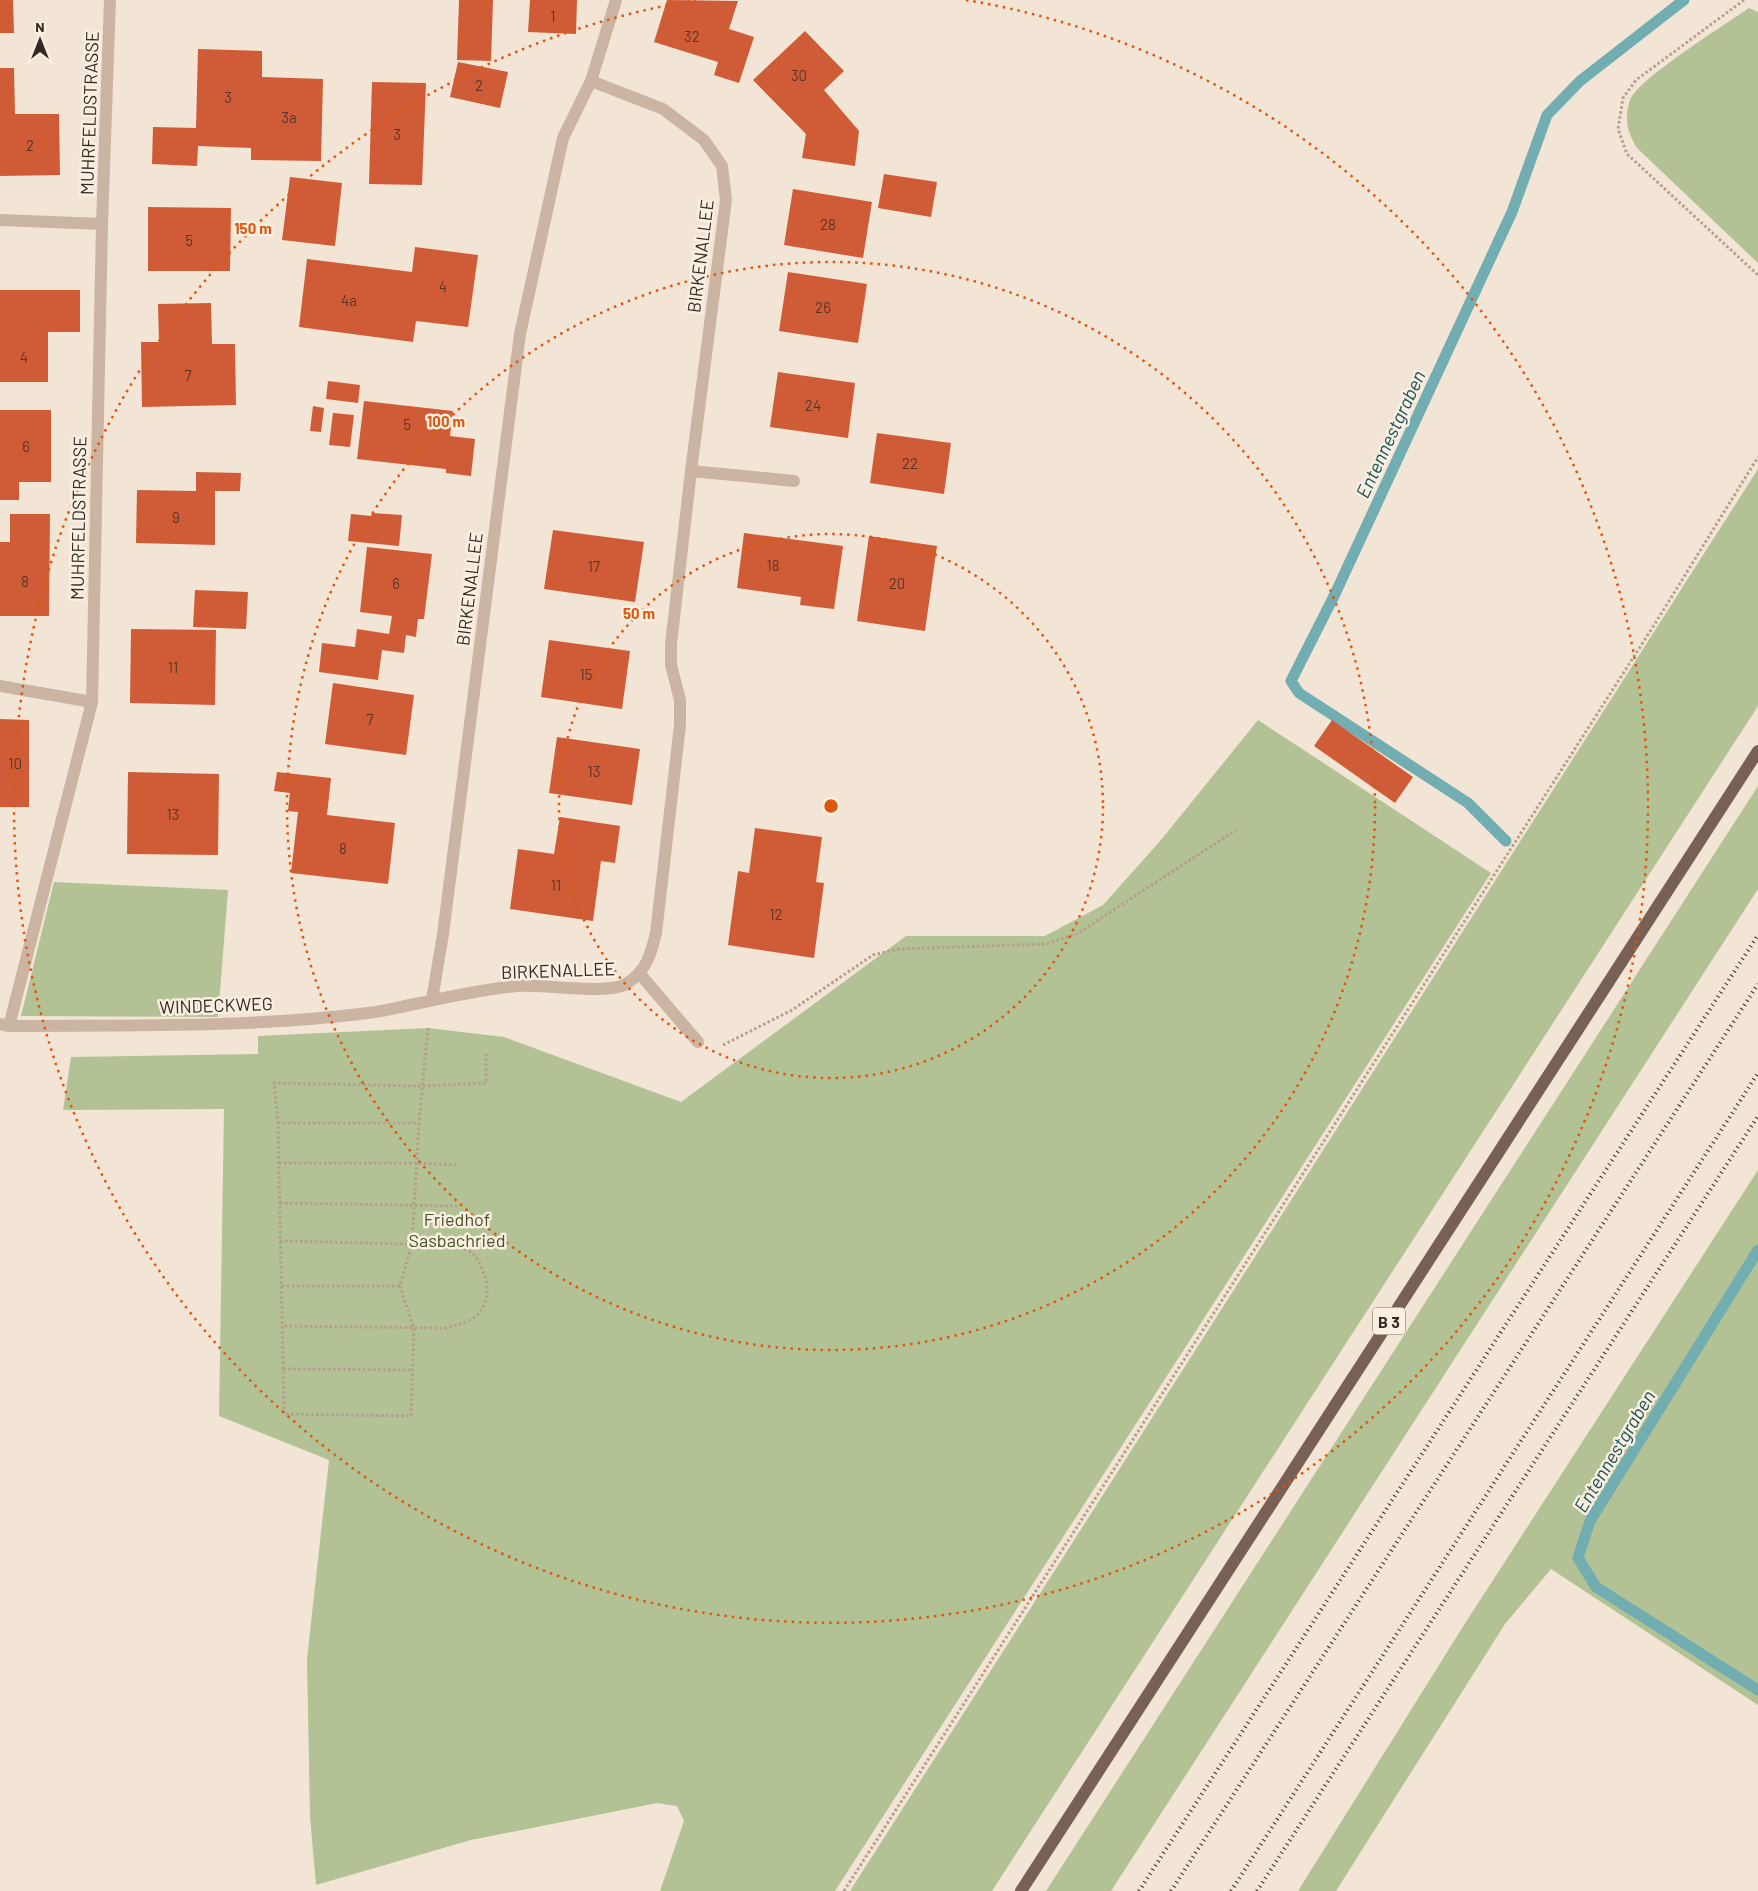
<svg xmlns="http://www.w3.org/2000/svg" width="1758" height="1891" font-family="Barlow,sans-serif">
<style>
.green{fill:#b2c294}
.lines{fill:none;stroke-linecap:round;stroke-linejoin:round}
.stream{stroke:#72aeb1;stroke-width:11}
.building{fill:#cf5c36}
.path{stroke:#b69e8b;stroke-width:3;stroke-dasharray:2.5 2.5;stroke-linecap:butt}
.service{stroke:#cbb4a1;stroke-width:12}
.minor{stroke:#cbb4a1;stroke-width:12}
.primary{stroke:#786054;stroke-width:12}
.rail{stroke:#342924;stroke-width:4;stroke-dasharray:1 4;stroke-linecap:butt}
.ring{fill:none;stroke:#df570d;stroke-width:2.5;stroke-dasharray:2.5 5}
.labels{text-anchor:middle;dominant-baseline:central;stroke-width:5;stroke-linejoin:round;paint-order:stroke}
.number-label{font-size:15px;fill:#5b3628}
.shield{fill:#faefe1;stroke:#6f645d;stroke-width:1}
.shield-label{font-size:16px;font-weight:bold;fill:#342924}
.street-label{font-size:18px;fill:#342924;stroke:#faefe1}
.park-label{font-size:18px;fill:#435426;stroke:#faefe1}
.water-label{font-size:19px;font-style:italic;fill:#175458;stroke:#faefe1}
.centre{fill:#df570d;stroke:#faefe1;stroke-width:2.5}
.ring-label{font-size:15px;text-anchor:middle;font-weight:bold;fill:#df570d;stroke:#faefe1;stroke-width:5;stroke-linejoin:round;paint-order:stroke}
</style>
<rect width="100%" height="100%" fill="#f2e5d5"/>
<g class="green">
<path d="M 1749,8 L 1758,12 L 1758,263 L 1637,148 C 1627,131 1624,119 1630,100 C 1638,79 1726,24 1749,8 Z"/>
<path d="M 1758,469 L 1758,706 L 992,1891 L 850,1891 Z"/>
<path d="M 1258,720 L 1491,873 L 835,1891 L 660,1891 L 684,1821 L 677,1806 L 657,1803 L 471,1840 L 316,1885 L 310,1817 L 307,1659 L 329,1460 L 219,1416 L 224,1109 L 63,1110 L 71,1057 L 258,1054 L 258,1036 L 428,1028 L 504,1037 L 681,1102 L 906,936 L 1045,936 L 1103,905 L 1161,840 Z"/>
<path d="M 1758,786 L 1758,889 L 1111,1891 L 1046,1891 Z"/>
<path d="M 54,882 L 228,890 L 218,1017 L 21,1016 Z"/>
<path d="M 1758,1170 L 1758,1705 L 1551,1569 L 1505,1624 L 1336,1891 L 1298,1891 L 1464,1625 Z"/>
</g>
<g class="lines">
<g class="stream">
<path d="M 1506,841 L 1468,803 L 1299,693 L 1291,681 L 1335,594 L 1512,212 L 1547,115 L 1580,81 L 1684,0"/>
<path d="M 1758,1250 L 1590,1521 L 1578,1558 L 1596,1587 L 1758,1690"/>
</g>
</g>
<g class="building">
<path d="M 0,0 L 13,0 L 14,33 L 0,33 Z"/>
<path d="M 459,0 L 493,0 L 491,61 L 457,60 Z"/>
<path d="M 530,0 L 577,0 L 576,34 L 528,32 Z"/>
<path d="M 667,0 L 738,1 L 729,29 L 754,37 L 739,83 L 714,75 L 718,62 L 654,42 Z"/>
<path d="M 805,31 L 844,71 L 824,90 L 859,131 L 855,166 L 802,158 L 806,134 L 753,80 Z"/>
<path d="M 198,49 L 262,51 L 262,77 L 323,79 L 321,161 L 251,160 L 251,148 L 198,146 L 197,166 L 152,164 L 153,127 L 196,128 Z"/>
<path d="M 458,62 L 508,72 L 500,108 L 450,97 Z"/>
<path d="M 0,68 L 14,68 L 15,114 L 59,114 L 60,175 L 0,176 Z"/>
<path d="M 372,82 L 426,83 L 422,185 L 369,184 Z"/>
<path d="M 884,174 L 937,182 L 931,217 L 878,208 Z"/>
<path d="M 290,177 L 342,183 L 335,246 L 282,240 Z"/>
<path d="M 793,189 L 872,202 L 863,258 L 784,245 Z"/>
<path d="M 148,207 L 231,208 L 230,271 L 148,271 Z"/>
<path d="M 415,247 L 478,255 L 468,327 L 416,321 L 413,342 L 299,327 L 307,259 L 412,272 Z"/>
<path d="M 788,272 L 867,284 L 858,343 L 779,331 Z"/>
<path d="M 0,290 L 80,290 L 80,332 L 48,332 L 48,382 L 0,382 Z"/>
<path d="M 211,303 L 212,344 L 235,344 L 236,405 L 142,407 L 141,342 L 159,342 L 158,304 Z"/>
<path d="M 778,372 L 855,383 L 848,438 L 770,427 Z"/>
<path d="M 328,381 L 360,385 L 358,403 L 326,399 Z"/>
<path d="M 364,401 L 453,411 L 450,436 L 475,439 L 471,476 L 446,473 L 446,469 L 357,459 Z"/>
<path d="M 313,406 L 324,408 L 321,432 L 310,431 Z"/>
<path d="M 0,410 L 51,410 L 51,482 L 19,482 L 19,500 L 0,500 Z"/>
<path d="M 333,413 L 354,415 L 350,447 L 329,445 Z"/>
<path d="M 877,433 L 951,443 L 944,494 L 870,483 Z"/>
<path d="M 196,472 L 241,473 L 240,491 L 215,491 L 215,545 L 136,543 L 137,490 L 196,491 Z"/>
<path d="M 372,513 L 402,515 L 399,546 L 348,541 L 351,514 L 371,516 Z"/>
<path d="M 10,514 L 50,514 L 49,616 L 0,616 L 0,542 L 10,542 Z"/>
<path d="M 553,530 L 644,542 L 635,602 L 544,589 Z"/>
<path d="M 744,533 L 843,546 L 834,609 L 800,605 L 801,597 L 737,588 Z"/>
<path d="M 869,536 L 937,546 L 925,631 L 857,621 Z"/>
<path d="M 367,547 L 432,554 L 424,619 L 418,619 L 416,637 L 406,635 L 404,653 L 382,650 L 378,680 L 319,672 L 322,643 L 355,647 L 357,629 L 389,634 L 392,616 L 360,612 Z"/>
<path d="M 195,590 L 248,592 L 246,629 L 193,627 Z"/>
<path d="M 131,629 L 216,630 L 215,705 L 130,703 Z"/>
<path d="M 549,640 L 630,651 L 622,709 L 541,697 Z"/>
<path d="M 333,683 L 414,695 L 406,755 L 325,744 Z"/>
<path d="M 0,719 L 29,720 L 29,807 L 0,807 Z"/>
<path d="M 1332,720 L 1413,777 L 1395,803 L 1314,746 Z"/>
<path d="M 557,737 L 640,749 L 632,805 L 549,793 Z"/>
<path d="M 128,772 L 219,774 L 218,855 L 127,854 Z"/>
<path d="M 277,772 L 331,778 L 327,815 L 395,823 L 388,884 L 291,873 L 298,812 L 288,811 L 290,793 L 274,791 Z"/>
<path d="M 560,817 L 620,826 L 615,863 L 601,861 L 593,921 L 510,909 L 518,849 L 554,854 Z"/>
<path d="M 755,828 L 822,837 L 816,882 L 824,883 L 814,958 L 728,945 L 738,871 L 749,873 Z"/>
</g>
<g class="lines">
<g class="path">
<path d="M 1744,0 L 1636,80 L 1623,98 L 1618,129 L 1627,154 L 1758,275"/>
<path d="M 428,1028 L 419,1123 L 412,1243 L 400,1286 L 414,1328 L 411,1416 L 284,1414 L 278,1123 L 274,1083 L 422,1086 L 486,1083 L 486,1054"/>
<path d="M 723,1045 L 792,1010 L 873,955 L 899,949 L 1046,944 L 1077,934 L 1236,830"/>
<path d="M 278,1123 L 419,1123"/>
<path d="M 279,1163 L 417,1163 L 457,1165"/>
<path d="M 280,1203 L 457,1206"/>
<path d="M 280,1241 L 452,1245 C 458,1247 469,1250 473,1254 C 487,1271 494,1297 478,1314 C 471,1322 456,1325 447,1328 L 282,1326"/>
<path d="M 282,1286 L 400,1286"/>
<path d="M 283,1369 L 412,1370"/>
<path d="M 844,1891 L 1656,622 L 1758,457"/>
</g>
<g class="service">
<path d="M 691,471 L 794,481"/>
<path d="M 639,973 L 698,1042"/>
</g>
<g class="minor">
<path d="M 0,220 L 102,224"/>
<path d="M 0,686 L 92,702"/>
<path d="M 432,1000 L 443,934 L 520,334 L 563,138 L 591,81 L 616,0"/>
<path d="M 0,1024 L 9,1026 C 128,1025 249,1028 368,1013 C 386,1011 403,1006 420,1003 C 452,996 485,989 517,986 C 544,984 607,995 626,984 C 646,972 651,954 656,933 L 680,725 L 680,700 L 671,665 L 671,644 L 691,471 L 726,200 L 722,166 L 704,140 L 663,109 L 591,81"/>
<path d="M 9,1026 L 92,702 L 102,224 L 110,0"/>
</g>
<path class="primary" d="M 1021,1891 L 1758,751"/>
<g class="rail">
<path d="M 1139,1891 L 1758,935"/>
<path d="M 1171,1891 L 1758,984"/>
<path d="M 1231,1891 L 1758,1073"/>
<path d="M 1257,1891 L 1758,1116"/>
</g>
</g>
<g class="ring">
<circle cx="831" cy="806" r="272"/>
<circle cx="831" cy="806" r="544"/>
<path d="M966 0A817 817 0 1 1 696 0"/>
</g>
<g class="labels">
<g class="number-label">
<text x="553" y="16">1</text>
<text x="692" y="36">32</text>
<text x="799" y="75">30</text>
<text x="479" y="85">2</text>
<text x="228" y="97">3</text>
<text x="289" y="117">3a</text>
<text x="397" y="134">3</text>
<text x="30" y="145">2</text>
<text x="828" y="224">28</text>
<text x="189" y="240">5</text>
<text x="443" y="286">4</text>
<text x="349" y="300">4a</text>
<text x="823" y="307">26</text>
<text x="24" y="357">4</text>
<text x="188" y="375">7</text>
<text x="813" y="405">24</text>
<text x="407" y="424">5</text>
<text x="26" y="446">6</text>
<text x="910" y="463">22</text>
<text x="176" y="517">9</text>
<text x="773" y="565">18</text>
<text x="594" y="566">17</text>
<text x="25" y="581">8</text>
<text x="396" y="583">6</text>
<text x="897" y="583">20</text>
<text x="173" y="667">11</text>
<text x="586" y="674">15</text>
<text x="370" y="719">7</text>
<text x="15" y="763">10</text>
<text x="594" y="771">13</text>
<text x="173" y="814">13</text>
<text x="343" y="848">8</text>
<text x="556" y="885">11</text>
<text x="776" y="914">12</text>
</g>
<rect class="shield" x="1373" y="1307.5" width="32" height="27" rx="4"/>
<g class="shield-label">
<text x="1389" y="1321">B 3</text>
</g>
<g class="street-label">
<text transform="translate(89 113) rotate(-88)">MUHRFELDSTRASSE</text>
<text transform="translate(700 256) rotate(-83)">BIRKENALLEE</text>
<text transform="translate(78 518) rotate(-89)">MUHRFELDSTRASSE</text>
<text transform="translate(469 589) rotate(-83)">BIRKENALLEE</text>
<text transform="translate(558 970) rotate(-2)">BIRKENALLEE</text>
<text transform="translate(216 1005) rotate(-2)">WINDECKWEG</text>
</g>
<g class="park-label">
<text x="457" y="1219">Friedhof<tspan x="457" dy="21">Sasbachried</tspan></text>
</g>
<g class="water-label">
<text transform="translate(1390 434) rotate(-65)">Entennestgraben</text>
<text transform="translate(1614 1451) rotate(-59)">Entennestgraben</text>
</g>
</g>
<circle cx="831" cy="806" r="8" class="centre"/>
<g class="ring-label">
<text x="253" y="234">150 m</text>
<text x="446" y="427">100 m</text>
<text x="639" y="619">50 m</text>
</g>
<g transform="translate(40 40)" stroke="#faefe1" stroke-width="4" paint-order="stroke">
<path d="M0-4L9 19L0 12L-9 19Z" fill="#342924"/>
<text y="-8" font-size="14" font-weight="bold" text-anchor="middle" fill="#342924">N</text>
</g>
</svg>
